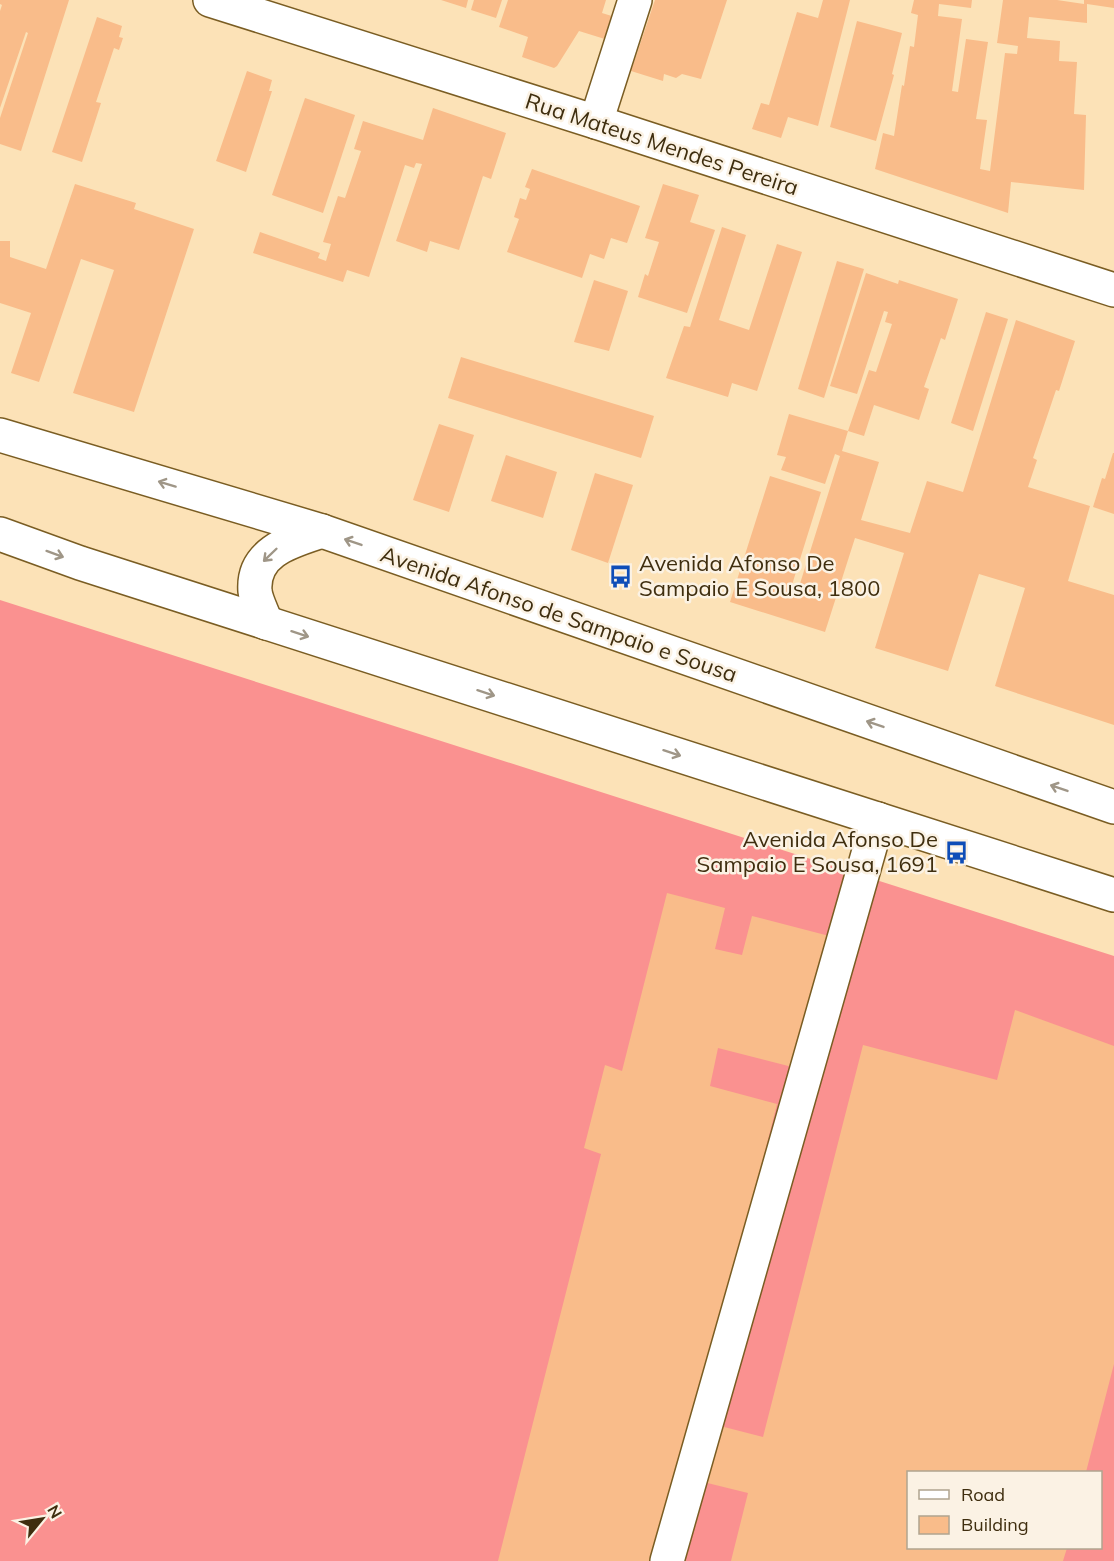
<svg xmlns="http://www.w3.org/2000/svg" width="1114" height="1561" font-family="Mulish,sans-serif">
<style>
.forest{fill:#fa9190;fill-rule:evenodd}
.building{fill:#f9bc8a}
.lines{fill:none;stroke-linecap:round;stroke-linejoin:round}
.minor-casing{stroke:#7a5d23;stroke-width:36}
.major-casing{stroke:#7a5d23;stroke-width:36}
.minor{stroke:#fff;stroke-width:33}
.major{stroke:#fff;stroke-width:33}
.oneway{stroke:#9f9687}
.labels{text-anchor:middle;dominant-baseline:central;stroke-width:5;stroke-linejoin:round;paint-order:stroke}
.street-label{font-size:22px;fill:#3f2e0f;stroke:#fbf2e4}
.poi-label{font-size:22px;fill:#3f2e0f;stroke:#fbf2e4;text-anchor:start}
</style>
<rect width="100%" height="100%" fill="#fce2b7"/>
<path class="forest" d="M 0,600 L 1114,956 L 1114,1561 L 0,1561 ZM 908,1472 L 1100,1472 L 1100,1548 L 908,1548 Z"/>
<g class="building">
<path d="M 0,0 L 69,0 L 21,151 L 0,144 L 0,118 L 28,33 L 26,32 L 0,108 L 0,11 L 2,5 L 0,4 Z"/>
<path d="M 441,0 L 468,0 L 466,8 Z"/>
<path d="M 474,0 L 502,0 L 496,18 L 471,10 Z"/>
<path d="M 508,0 L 606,0 L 602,13 L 615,17 L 608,40 L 579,31 L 557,66 L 554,68 L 522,57 L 528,37 L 499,27 Z"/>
<path d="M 655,0 L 727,0 L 701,79 L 682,74 L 676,78 L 664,74 L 663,81 L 631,71 Z"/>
<path d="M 823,0 L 850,0 L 818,126 L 788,117 L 781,138 L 752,129 L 761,103 L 769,105 L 797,12 L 818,18 Z"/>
<path d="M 914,0 L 972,0 L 971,8 L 939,4 L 938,16 L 962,19 L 952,91 L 958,92 L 966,39 L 988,42 L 976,119 L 987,120 L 980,169 L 990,171 L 1005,53 L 1017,54 L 1018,46 L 997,43 L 1003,0 L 1057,0 L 1084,4 L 1084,0 L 1114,0 L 1114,8 L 1087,4 L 1087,23 L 1029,17 L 1027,38 L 1060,41 L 1059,61 L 1077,62 L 1074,114 L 1086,115 L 1084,190 L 1011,182 L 1008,213 L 875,169 L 883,133 L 894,136 L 902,85 L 904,86 L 910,46 L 914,47 L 918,15 L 911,13 Z"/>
<path d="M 97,17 L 122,26 L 119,37 L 123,38 L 119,50 L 114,48 L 96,102 L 101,103 L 82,162 L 52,152 Z"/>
<path d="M 857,21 L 902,33 L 892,74 L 894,75 L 876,141 L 830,127 Z"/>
<path d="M 247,71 L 272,80 L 269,91 L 272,91 L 246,172 L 216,161 Z"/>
<path d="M 305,98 L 355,115 L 323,213 L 272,195 Z"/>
<path d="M 433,108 L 506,133 L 491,179 L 483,176 L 459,250 L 430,241 L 427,252 L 396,241 L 422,164 L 416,163 L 414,168 L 405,165 L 369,277 L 347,270 L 343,282 L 253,253 L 260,232 L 320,253 L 318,258 L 326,261 L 331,244 L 323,242 L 338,196 L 345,198 L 361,151 L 354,149 L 363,121 L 423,140 Z"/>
<path d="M 532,169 L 640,206 L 627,243 L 611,238 L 604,259 L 590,254 L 582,278 L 507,252 L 519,219 L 514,217 L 520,198 L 526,200 L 530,189 L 525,187 Z"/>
<path d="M 75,184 L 136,203 L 134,209 L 194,229 L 134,412 L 73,393 L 114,270 L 81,259 L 39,382 L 11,373 L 31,313 L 0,303 L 0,241 L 10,241 L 10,257 L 46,269 Z"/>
<path d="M 663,184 L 699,195 L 690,222 L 715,230 L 687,313 L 638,297 L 645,274 L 648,276 L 659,242 L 645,238 Z"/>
<path d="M 722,227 L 746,235 L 719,320 L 749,330 L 777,244 L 802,252 L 757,391 L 732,383 L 728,397 L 666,378 L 684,326 L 690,327 Z"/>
<path d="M 837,261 L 864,269 L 824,398 L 798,389 Z"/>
<path d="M 866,273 L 898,284 L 899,280 L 958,299 L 945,340 L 941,338 L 924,387 L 929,389 L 919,420 L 874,405 L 864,436 L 848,431 L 869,370 L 876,372 L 892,324 L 885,322 L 888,312 L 884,311 L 857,394 L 830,386 Z"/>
<path d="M 594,280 L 628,291 L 609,351 L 574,342 Z"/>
<path d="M 986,312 L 1008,319 L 973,431 L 951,423 Z"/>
<path d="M 1016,320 L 1075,341 L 1059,391 L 1056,390 L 1033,458 L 1037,460 L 1028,487 L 1090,506 L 1068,581 L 1114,595 L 1114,725 L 995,686 L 1025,588 L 979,574 L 948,671 L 875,648 L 904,553 L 855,538 L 825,632 L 730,602 L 770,476 L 821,492 L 791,588 L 798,590 L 840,456 L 835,454 L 825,484 L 781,470 L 786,457 L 777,455 L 789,414 L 848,431 L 842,451 L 879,462 L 861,520 L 910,533 L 927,481 L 963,492 Z"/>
<path d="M 461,357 L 654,416 L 641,458 L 448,398 Z"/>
<path d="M 439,424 L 474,435 L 449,512 L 413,500 Z"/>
<path d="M 1113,453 L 1114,453 L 1114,514 L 1093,507 L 1102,478 L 1105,479 Z"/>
<path d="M 506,455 L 557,472 L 543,518 L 491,501 Z"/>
<path d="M 595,473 L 633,485 L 608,563 L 571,550 Z"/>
<path d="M 667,893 L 725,908 L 715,949 L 742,955 L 752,916 L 837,938 L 804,1070 L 718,1048 L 710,1086 L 777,1104 L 697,1420 L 763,1437 L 863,1045 L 997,1080 L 1015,1010 L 1114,1046 L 1114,1364 L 1086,1472 L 908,1472 L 909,1548 L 1067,1548 L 1063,1561 L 731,1561 L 748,1493 L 683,1477 L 662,1561 L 498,1561 L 601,1154 L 584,1148 L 605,1065 L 622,1071 Z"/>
</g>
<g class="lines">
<defs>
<g id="minor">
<path d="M 210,0 L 596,122 L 1114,290"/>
<path d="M 596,122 L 635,0"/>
<path d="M 667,1561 L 878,819"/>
</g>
<g id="major">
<path d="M 0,435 L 322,531 L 1114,807"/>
<path d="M 0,534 L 80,563 L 1114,895"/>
<path d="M 266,623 C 263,613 256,601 255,591 C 252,551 292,541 322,531"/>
</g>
</defs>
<use href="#minor" class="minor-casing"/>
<use href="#major" class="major-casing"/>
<use href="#minor" class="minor"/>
<use href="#major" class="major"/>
</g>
<defs><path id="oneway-shaft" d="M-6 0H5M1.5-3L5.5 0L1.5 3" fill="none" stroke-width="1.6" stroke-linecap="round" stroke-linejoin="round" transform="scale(1.5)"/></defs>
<g class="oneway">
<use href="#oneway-shaft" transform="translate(167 484) rotate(-163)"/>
<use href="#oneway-shaft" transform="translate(353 542) rotate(-161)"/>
<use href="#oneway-shaft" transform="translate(55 554) rotate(20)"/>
<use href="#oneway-shaft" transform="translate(270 555) rotate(136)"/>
<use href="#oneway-shaft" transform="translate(300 634) rotate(18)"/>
<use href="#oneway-shaft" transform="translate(486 693) rotate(18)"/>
<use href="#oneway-shaft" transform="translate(875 724) rotate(-161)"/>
<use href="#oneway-shaft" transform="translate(672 753) rotate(18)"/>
<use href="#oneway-shaft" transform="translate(1059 788) rotate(-161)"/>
</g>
<defs>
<symbol id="bus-bare" viewBox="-9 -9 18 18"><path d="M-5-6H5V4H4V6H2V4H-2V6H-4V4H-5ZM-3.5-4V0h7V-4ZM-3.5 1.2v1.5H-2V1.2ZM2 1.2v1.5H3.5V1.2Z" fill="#0e4db8" stroke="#fbf2e4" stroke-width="2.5" paint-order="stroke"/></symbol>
</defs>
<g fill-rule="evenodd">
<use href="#bus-bare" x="604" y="560" width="33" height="33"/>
<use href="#bus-bare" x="940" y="836" width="33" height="33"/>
</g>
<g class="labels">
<g class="street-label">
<text transform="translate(662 144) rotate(18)">Rua Mateus Mendes Pereira</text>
<text transform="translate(559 614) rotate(19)">Avenida Afonso de Sampaio e Sousa</text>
</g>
<g class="poi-label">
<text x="639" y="563">Avenida Afonso De<tspan x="639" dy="25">Sampaio E Sousa, 1800</tspan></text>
<text x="938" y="839" text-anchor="end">Avenida Afonso De<tspan x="938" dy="25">Sampaio E Sousa, 1691</tspan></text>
</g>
</g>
<rect x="907" y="1471" width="195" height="78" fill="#fbf2e4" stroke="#b0a48f" stroke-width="1.5"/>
<rect x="919" y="1490" width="30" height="9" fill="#ffffff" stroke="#b0a48f" stroke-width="1.5"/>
<text x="961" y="1501" font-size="18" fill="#3f2e0f">Road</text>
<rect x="919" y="1516" width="30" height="18" fill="#f9bc8a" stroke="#b0a48f" stroke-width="1.5"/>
<text x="961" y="1531" font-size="18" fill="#3f2e0f">Building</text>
<g transform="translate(42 1519) rotate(60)" stroke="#fbf2e4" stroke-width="4.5" paint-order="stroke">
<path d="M0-4.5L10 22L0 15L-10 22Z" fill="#3f2e0f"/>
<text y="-9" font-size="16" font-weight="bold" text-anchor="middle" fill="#3f2e0f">N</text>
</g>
</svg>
